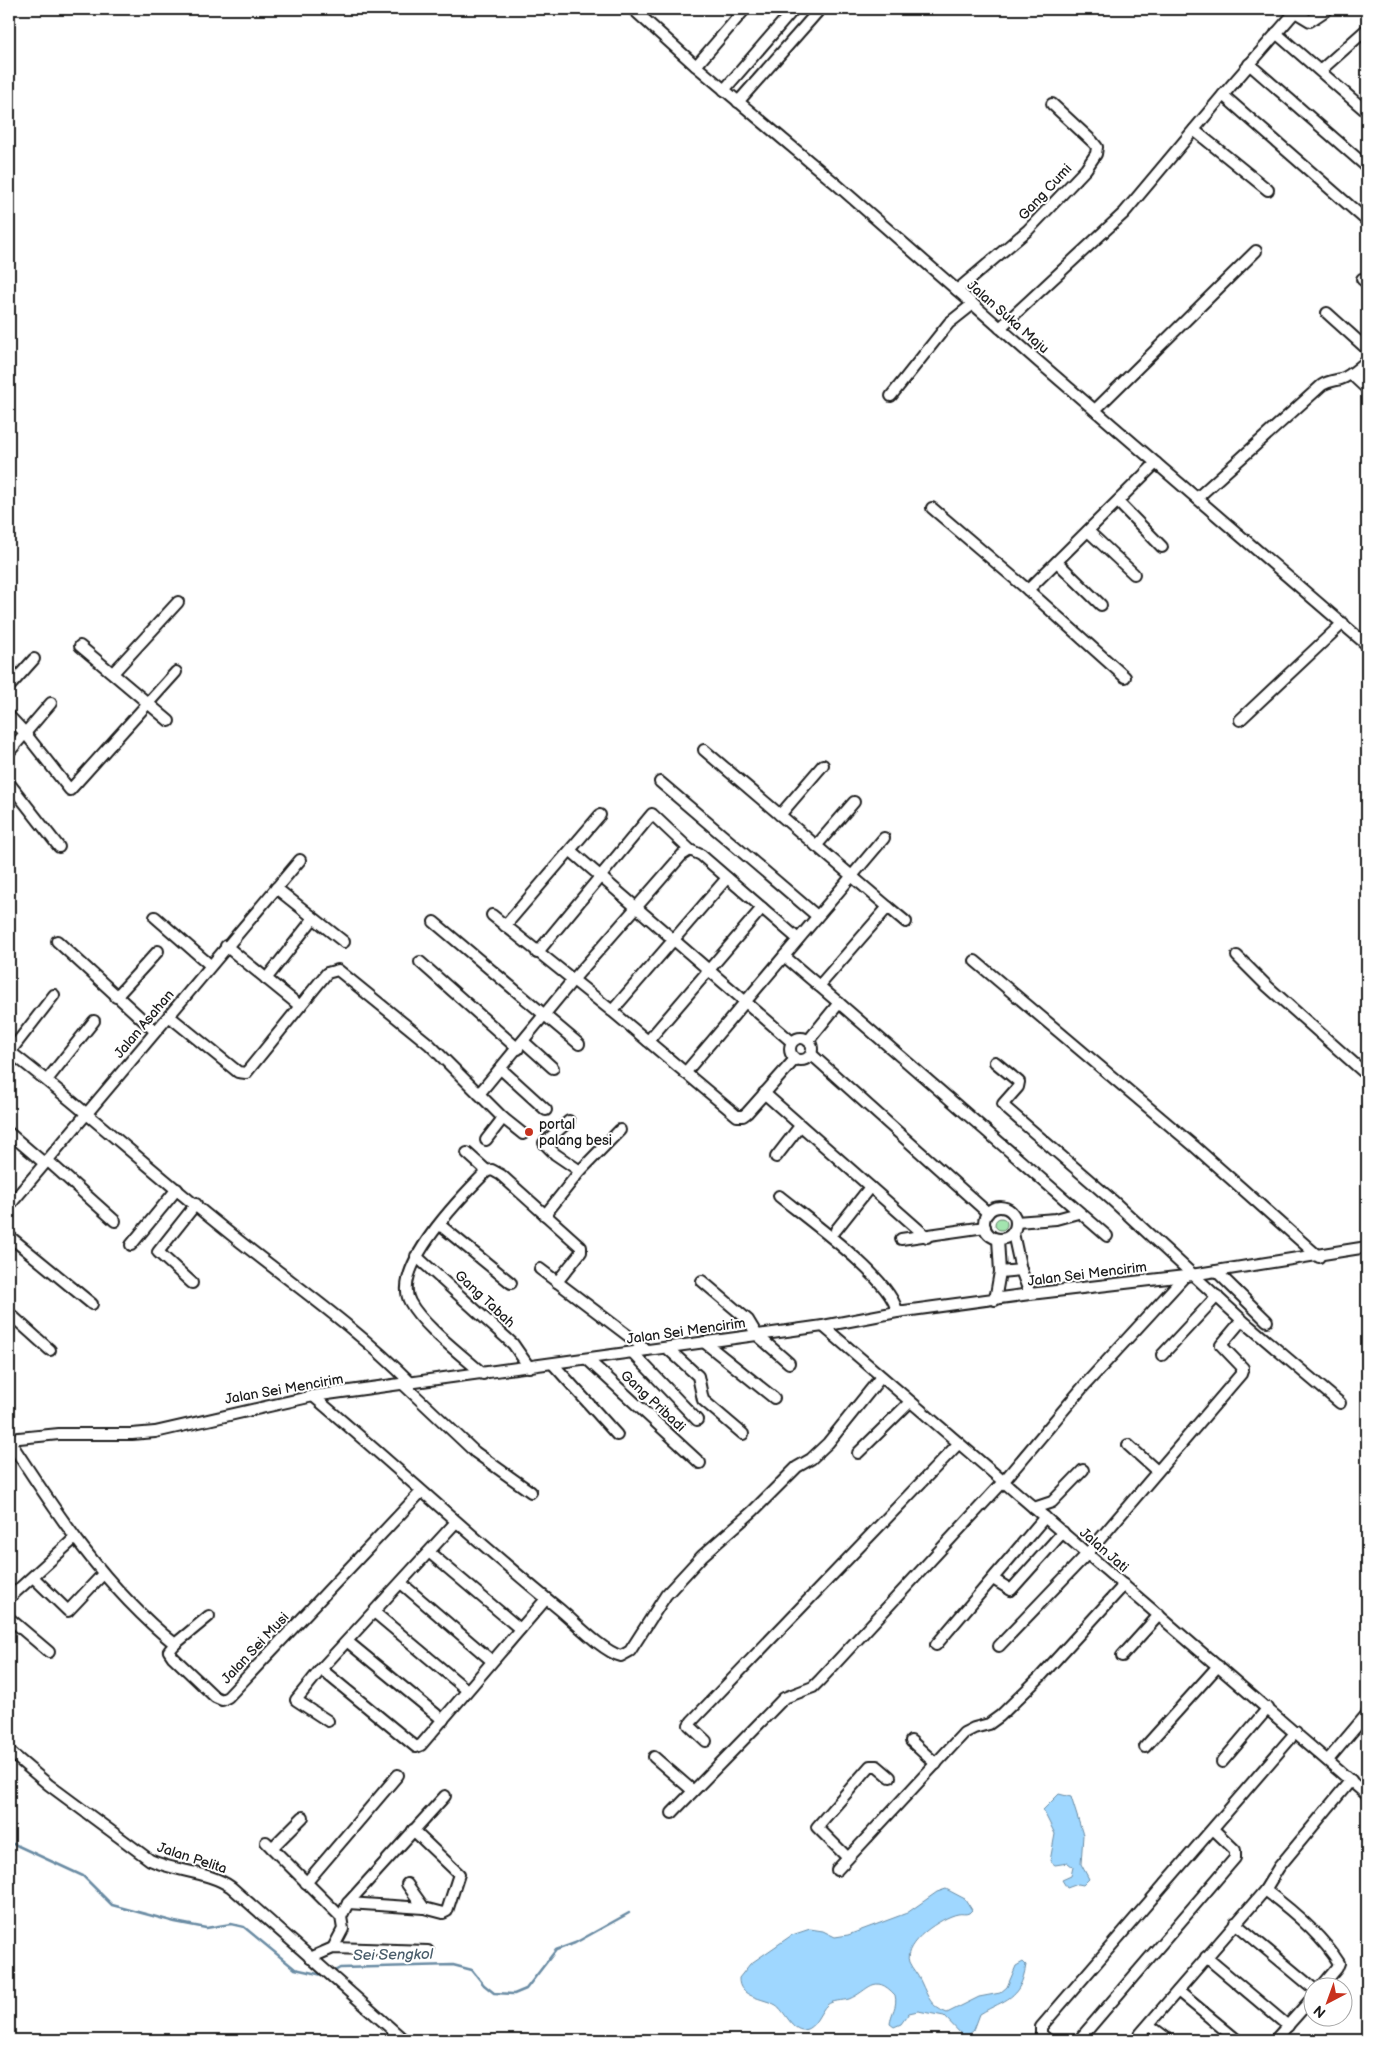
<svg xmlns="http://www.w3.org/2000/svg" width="1376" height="2049" font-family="'Balsamiq Sans',sans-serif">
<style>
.green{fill:#a3e5af;stroke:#608066}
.water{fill:#9fd7ff;stroke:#6b8ca4}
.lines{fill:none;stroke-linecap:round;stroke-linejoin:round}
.stream{stroke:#6b8ca4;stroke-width:2.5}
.minor-casing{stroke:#1c1c1c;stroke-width:14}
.minor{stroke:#fff;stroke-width:10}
.poi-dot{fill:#c8321e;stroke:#fff;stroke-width:2}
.labels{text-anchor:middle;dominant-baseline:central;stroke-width:4;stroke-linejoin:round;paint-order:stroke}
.street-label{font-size:14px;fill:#1c1c1c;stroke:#fff}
.poi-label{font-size:14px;fill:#1c1c1c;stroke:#fff;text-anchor:start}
.water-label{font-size:15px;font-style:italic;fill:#4a5d6b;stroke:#fff}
</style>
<rect width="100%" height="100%" fill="#fff"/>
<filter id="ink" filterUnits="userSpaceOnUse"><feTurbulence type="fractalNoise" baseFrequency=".02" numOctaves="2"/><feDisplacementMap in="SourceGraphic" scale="10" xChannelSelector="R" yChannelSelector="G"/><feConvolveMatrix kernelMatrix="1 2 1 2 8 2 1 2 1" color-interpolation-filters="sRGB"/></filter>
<g filter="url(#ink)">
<circle class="green" cx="1001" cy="1224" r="6"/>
<g class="water">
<path d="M 1059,1794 L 1071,1797 L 1083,1835 L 1081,1864 L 1089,1879 L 1083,1885 L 1078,1884 L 1067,1888 L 1062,1880 L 1071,1876 L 1073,1867 L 1068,1863 L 1055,1865 L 1050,1861 L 1055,1834 L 1043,1810 Z"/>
<path d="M 946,1889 L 965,1899 L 972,1910 L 969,1913 C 965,1915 962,1913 958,1914 C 942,1917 902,1943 909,1962 C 912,1969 918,1974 921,1982 C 928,1997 931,2007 947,2013 L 979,1997 L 1000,1993 L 1007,1987 L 1016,1966 L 1023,1962 L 1026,1965 C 1020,2001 1006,1998 980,2014 L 974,2030 L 967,2036 L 963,2036 L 944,2016 L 918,2011 L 909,2013 L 901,2024 L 894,2027 L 890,2024 C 891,2012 898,2007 895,1995 C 874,1972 869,1991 849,1999 C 842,2001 833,2000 827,2005 C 820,2011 816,2028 804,2030 C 792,2031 785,2011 776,2005 C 764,1998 738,1998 739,1978 L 750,1964 L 792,1935 L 810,1929 L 823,1931 L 835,1937 L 848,1935 L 907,1913 L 937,1892 Z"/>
</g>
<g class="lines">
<g class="stream">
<path d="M 9,1845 L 14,1844 L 83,1876 L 112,1905 L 175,1922 L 206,1928 L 231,1924 L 244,1927 L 295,1969 L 327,1976"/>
<path d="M 331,1973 L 340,1968 L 453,1965 L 472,1970 L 484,1985 L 494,1993 L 514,1994 L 526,1989 L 556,1950 L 575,1943 L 629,1913"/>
</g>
<defs>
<g id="minor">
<path d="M 633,9 L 696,66 L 835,183 L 1040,363 L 1367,645"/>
<path d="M 1276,33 L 1367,112"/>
<path d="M 1249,64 L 1367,167"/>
<path d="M 696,66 L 745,9"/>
<path d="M 1321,70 L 1367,29"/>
<path d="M 724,90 L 794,9"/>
<path d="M 1223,95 L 1367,221"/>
<path d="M 738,102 L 820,9"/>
<path d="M 1194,130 L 1268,190"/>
<path d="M 1362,279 L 1367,283"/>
<path d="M 957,290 L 1028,230 L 1086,169 L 1096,154 L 1097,147 L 1093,142 L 1052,104"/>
<path d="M 1327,313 L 1367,349"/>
<path d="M 1000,328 L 1124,213 L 1223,95 L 1295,12 L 1310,21 L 1328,9"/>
<path d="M 1351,374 L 1367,389"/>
<path d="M 891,396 L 949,323 L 973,304"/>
<path d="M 1095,410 L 1256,251"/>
<path d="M 1197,498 L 1322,385 C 1329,381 1334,381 1341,379 C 1351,376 1359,367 1367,361"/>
<path d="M 1118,502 L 1162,547"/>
<path d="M 932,508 L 1028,590"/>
<path d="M 1088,531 L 1134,574"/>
<path d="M 1057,562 L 1101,605"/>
<path d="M 80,646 L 169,721"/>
<path d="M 113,673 L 178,602"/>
<path d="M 1125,677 L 1028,590 L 1156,463"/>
<path d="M 9,687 L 34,659"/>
<path d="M 9,716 L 25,733 L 70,790 L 176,672"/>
<path d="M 1240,720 L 1343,623"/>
<path d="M 704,750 L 888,907 L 819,986"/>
<path d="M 9,752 L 51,703"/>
<path d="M 660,782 L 817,916"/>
<path d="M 9,783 L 59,847"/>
<path d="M 780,815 L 823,765"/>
<path d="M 816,846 L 854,802"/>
<path d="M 571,851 L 792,1042"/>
<path d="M 276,888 L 344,942"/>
<path d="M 888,907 L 906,922"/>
<path d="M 492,915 L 612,1011 L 737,1116 L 743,1116 L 747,1113 L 795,1059"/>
<path d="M 155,917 L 210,965"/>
<path d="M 434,922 L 579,1044"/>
<path d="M 505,926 L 600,815"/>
<path d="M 57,941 L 155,1031"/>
<path d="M 226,946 L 300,1006"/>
<path d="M 537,953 L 652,814 L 690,850 L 701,855 L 798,939"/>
<path d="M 784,956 L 839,1003"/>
<path d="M 1237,956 L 1267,986 L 1367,1075"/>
<path d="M 975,961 L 1194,1146 L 1319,1257"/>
<path d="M 420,962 L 518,1049"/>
<path d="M 266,979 L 313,919"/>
<path d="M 116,997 L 158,951"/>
<path d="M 612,1011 L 727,878"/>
<path d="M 169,1016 L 238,1072 L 246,1073 L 327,973 L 338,970 L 429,1044 L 503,1118 L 523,1134"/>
<circle cx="801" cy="1049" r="11"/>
<path d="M 648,1041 L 762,908"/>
<path d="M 808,1041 L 839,1003 L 1107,1236"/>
<path d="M 524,1042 L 553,1068"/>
<path d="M 9,1051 C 86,1110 157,1176 233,1236 C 293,1284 357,1328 411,1383"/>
<path d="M 9,1053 L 54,995"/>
<path d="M 811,1054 L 988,1213"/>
<path d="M 995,1062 L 1019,1082 L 1018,1087 L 1003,1104 L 1007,1109 L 1112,1200 L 1242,1320 L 1340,1403"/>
<path d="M 501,1069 L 546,1110"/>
<path d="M 685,1073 L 884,838"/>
<path d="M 47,1080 L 94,1021"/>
<path d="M 764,1093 L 927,1237"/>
<path d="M 479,1094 L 572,981 L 682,855 L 690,850"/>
<path d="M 569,1121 L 544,1143 L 555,1154 L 580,1171"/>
<path d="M 9,1133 L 44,1163"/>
<path d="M 486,1140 L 503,1118"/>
<path d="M 467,1153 L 487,1171 L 492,1170 L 501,1175 L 581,1247 L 581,1252 L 557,1282"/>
<path d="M 776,1157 L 800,1126"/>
<path d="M 47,1160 L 115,1221"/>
<path d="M 779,1196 C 806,1218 893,1280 897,1312"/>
<path d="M 9,1206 L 300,860"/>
<circle cx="1000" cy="1223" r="16"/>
<path d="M 545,1215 L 580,1171 L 620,1130"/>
<path d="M 1016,1222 L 1056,1219 L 1078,1213"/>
<path d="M 440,1225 L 511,1283"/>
<path d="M 836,1230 L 870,1187"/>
<path d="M 1013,1233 L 1021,1270 L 1030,1294"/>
<path d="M 9,1236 L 92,1304"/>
<path d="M 901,1239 L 985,1227"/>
<path d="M 131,1245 L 177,1189"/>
<path d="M 416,1256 L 513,1344 L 529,1367"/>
<path d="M 540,1269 L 647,1350"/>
<path d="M 1216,1271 L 1267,1321"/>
<path d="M 1000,1272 L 1021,1270"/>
<path d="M 702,1281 L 748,1320 L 757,1335 L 789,1363"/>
<path d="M 192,1283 L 158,1252 L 196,1204"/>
<path d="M 995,1300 L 1000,1272 L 998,1239"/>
<path d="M 9,1313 L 50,1350"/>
<path d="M 823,1326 L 1367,1795"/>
<path d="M 704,1342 L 774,1398"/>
<path d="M 667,1348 L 698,1376 L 703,1400 L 743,1434"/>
<path d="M 633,1353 L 697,1420"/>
<path d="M 1162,1355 L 1217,1296"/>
<path d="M 587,1359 L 700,1463"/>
<path d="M 553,1364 L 617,1435"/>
<path d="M 483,1374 C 462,1355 423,1326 410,1302 C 391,1268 463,1195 487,1171"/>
<path d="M 403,1384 L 475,1452 L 531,1492"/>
<path d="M 313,1396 C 396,1466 474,1540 558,1608 C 574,1621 602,1651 621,1656 L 630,1651 L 666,1595 L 702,1556 L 753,1511 L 797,1467 L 811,1459 L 828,1443 L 881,1377"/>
<path d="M 9,1439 L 59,1434 L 132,1434 L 155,1432 L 313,1396 L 823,1326 L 897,1312 L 1030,1294 L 1185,1276 L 1367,1247"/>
<path d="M 9,1440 C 57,1514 105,1588 175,1644 L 169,1651 L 173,1657 L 215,1697 L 222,1700 L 228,1697 L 421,1492"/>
<path d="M 1128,1445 L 1157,1471"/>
<path d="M 858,1453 L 910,1402"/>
<path d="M 1034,1508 L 1052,1502 L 1083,1470"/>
<path d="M 430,1553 L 520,1629"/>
<path d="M 33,1577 L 68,1611 L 103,1574"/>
<path d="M 993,1579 L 1011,1590 L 1063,1532"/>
<path d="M 401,1583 L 492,1661"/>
<path d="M 9,1598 L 75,1538"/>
<path d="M 374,1612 L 467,1690"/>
<path d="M 9,1618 L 49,1652"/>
<path d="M 348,1642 L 443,1720"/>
<path d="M 175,1644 L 209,1616"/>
<path d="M 936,1645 L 1045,1517"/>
<path d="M 999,1646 L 1088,1553 L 1241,1374 L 1243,1368 L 1221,1345 L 1242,1320"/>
<path d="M 1122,1656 L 1159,1615"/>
<path d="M 321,1669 L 416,1747 L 421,1745 L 546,1599"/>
<path d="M 328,1721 L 296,1700 L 321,1669 L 456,1522"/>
<path d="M 706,1741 L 689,1725 L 692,1721 L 959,1443"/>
<path d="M 911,1741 L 936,1764"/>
<path d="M 1145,1747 L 1218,1666"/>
<path d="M 9,1751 L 49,1785 L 150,1860 C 176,1872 208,1871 231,1887 L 404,2040"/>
<path d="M 654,1757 L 692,1790"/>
<path d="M 1328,1760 L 1367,1714"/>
<path d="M 1222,1762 L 1268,1708"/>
<path d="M 672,1813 L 784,1698 L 813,1687 L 820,1680 L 1003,1482 L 1083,1387 L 1185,1276"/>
<path d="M 266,1842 L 341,1917 L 343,1929 L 333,1948"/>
<path d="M 272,1848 L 303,1817"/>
<path d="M 847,1857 L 817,1827 L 870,1766 L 877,1766 L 890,1777"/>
<path d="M 837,1870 L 964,1733 L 974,1728 L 989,1724 L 1000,1716 L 1040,1677 L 1124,1585"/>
<path d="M 306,1883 L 398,1775"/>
<path d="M 407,1884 L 424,1908 L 443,1913 L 447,1911 L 459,1874 L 413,1830"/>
<path d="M 348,1903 L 424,1908"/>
<path d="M 341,1917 L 348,1903 L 445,1796"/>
<path d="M 1235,1923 L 1314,1989"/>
<path d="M 1206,1957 L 1288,2026"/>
<path d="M 310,1958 L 333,1948 L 428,1951"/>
<path d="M 1322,1986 L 1337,1968 L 1339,1963 C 1321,1934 1292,1910 1265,1890 L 1279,1867 L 1351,1780"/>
<path d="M 1178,1991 L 1237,2040"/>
<path d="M 1149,2025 L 1169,2040"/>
<path d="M 1048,2040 L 1041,2034 L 1041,2027 L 1296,1732"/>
<path d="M 1079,2040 L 1235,1858 L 1235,1850 L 1213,1829"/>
<path d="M 1135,2040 L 1265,1890"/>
<path d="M 1275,2040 L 1314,1996"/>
</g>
</defs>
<use href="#minor" class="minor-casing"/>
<use href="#minor" class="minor"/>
</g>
</g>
<circle class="poi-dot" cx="529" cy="1132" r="5"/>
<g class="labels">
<g class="street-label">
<text transform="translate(1045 192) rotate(-47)">Gang Cumi</text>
<text transform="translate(1008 317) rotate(41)">Jalan Suka Maju</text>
<text transform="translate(144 1024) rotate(-50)">Jalan Asahan</text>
<text transform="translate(1087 1274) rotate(-7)">Jalan Sei Mencirim</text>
<text transform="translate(485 1299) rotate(43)">Gang Tabah</text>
<text transform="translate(686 1331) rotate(-8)">Jalan Sei Mencirim</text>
<text transform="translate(284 1389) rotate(-10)">Jalan Sei Mencirim</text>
<text transform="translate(653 1401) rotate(43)">Gang Pribadi</text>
<text transform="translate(1104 1550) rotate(41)">Jalan Jati</text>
<text transform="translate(255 1648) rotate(-47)">Jalan Sei Musi</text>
<text transform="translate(192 1858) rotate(18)">Jalan Pelita</text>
</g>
<g class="poi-label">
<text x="539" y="1124">portal<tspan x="539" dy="16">palang besi</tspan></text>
</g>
<g class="water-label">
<text transform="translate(393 1955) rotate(-1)">Sei Sengkol</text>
</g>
</g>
<rect width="1376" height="2049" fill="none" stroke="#fff" stroke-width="30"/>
<rect x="15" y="15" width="1346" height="2019" fill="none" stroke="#1c1c1c" stroke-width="2" filter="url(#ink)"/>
<g transform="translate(1328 2002) rotate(221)"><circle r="24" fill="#ffffff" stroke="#a4a4a4"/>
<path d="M0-4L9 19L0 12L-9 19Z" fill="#c8321e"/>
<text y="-8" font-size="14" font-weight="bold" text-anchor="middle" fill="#1c1c1c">N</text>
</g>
</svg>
